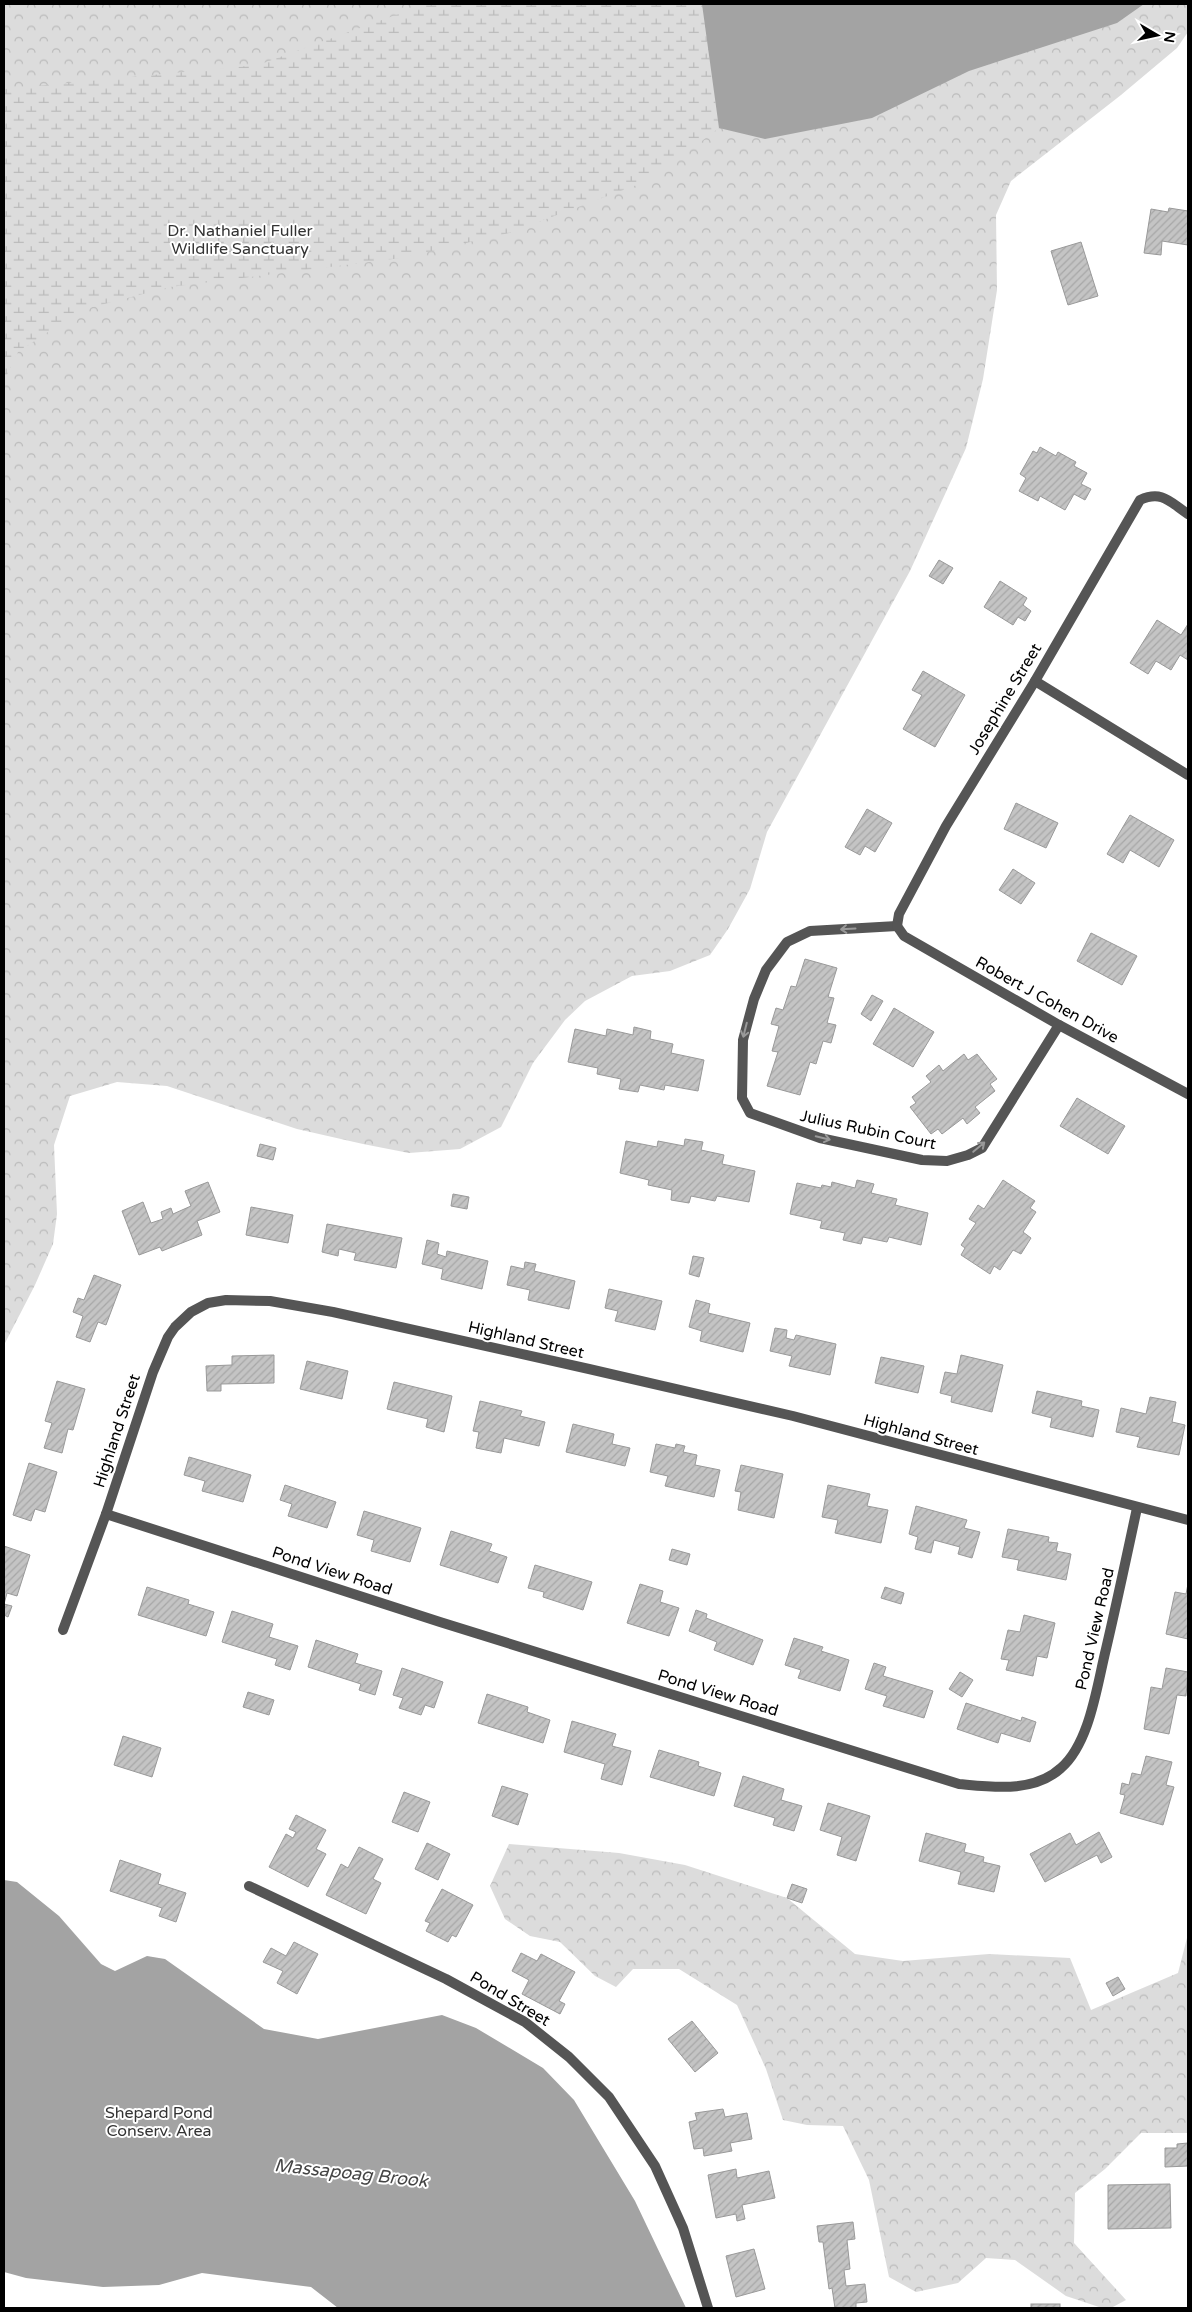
<svg xmlns="http://www.w3.org/2000/svg" width="1192" height="2312" font-family="'Varela Round',sans-serif">
<style>
.forest{fill:url(#forest-crowns)}
.wetland{fill:url(#wetland-marsh)}
.water{fill:#a3a3a3}
.building{fill:url(#building-hatch);stroke:#999}
.lines{fill:none;stroke-linecap:round;stroke-linejoin:round}
.street{stroke:#555;stroke-width:10}
.oneway{stroke:#999}
.labels{text-anchor:middle;dominant-baseline:central;stroke-width:4;stroke-linejoin:round;paint-order:stroke}
.park-label{font-size:16px;fill:#333;stroke:#fff}
.street-label{font-size:16px;fill:#000;stroke:#fff}
.water-label{font-size:18px;font-style:italic;fill:#444;stroke:#fff}
</style>
<defs>
<pattern id="forest-crowns" width="20" height="18" patternUnits="userSpaceOnUse" patternTransform="scale(1.25)"><rect width="20" height="18" fill="#dcdcdc"/><path d="M2 6a3 3 0 1 1 6 0M12 15a3 3 0 1 1 6 0" fill="none" stroke="#bbb"/></pattern>
<pattern id="wetland-marsh" width="20" height="14" patternUnits="userSpaceOnUse" patternTransform="scale(1.25)"><rect width="20" height="14" fill="#dcdcdc"/><path d="M1 5h8M5 5V1M11 12h8M15 12V8" fill="none" stroke="#bbb"/></pattern>
<pattern id="building-hatch" width="6" height="6" patternUnits="userSpaceOnUse" patternTransform="scale(1.25)"><rect width="6" height="6" fill="#c4c4c4"/><path d="M-1 1l2-2M0 6l6-6M5 7l2-2" fill="none" stroke="#a7a7a7"/></pattern>
</defs>
<rect width="100%" height="100%" fill="#fff"/>
<g class="forest">
<path d="M 4,4 L 1188,4 L 1188,32 L 1177,48 L 1121,95 L 1011,181 L 996,215 L 997,290 L 983,379 L 966,448 L 910,571 L 767,832 L 750,889 L 728,929 L 710,955 L 670,971 L 632,976 L 585,1001 L 565,1020 L 533,1063 L 501,1127 L 460,1149 L 409,1153 L 363,1144 L 297,1129 L 167,1086 L 117,1082 L 70,1096 L 54,1145 L 57,1214 L 53,1244 L 35,1285 L 4,1345 Z"/>
<path d="M 509,1844 L 619,1853 L 685,1865 L 787,1898 L 855,1954 L 903,1961 L 989,1954 L 1070,1958 L 1091,2010 L 1178,1973 L 1188,1934 L 1188,2133 L 1141,2133 L 1105,2169 L 1075,2193 L 1074,2243 L 1126,2300 L 1111,2308 L 1102,2308 L 1066,2296 L 1015,2260 L 986,2258 L 958,2283 L 916,2292 L 889,2277 L 869,2180 L 843,2126 L 807,2125 L 783,2120 L 766,2069 L 737,2005 L 679,1969 L 633,1969 L 616,1987 L 595,1976 L 560,1942 L 530,1936 L 505,1919 L 490,1886 Z"/>
</g>
<path class="wetland" d="M 426,4 L 702,4 L 719,128 L 650,180 L 509,233 L 401,258 L 170,287 L 81,310 L 18,352 L 4,381 L 4,89 L 258,65 Z"/>
<g class="water">
<path d="M 702,4 L 1144,4 L 1117,23 L 969,71 L 872,118 L 765,139 L 719,128 Z"/>
<path d="M 4,1880 L 17,1882 L 59,1916 L 101,1964 L 115,1971 L 147,1956 L 165,1959 L 264,2029 L 318,2039 L 442,2015 L 476,2028 L 543,2068 L 574,2100 L 635,2201 L 686,2308 L 338,2308 L 311,2287 L 202,2273 L 159,2285 L 103,2287 L 26,2278 L 4,2272 Z"/>
</g>
<g class="building">
<path d="M 1169,208 L 1188,211 L 1188,245 L 1162,241 L 1161,255 L 1144,253 L 1151,209 L 1168,212 Z"/>
<path d="M 1081,242 L 1098,296 L 1068,305 L 1051,251 Z"/>
<path d="M 1040,447 L 1056,456 L 1058,452 L 1076,462 L 1074,466 L 1087,473 L 1081,484 L 1091,489 L 1085,500 L 1074,494 L 1065,510 L 1040,496 L 1038,501 L 1019,491 L 1026,478 L 1020,474 L 1033,451 L 1037,453 Z"/>
<path d="M 939,560 L 953,568 L 943,584 L 929,576 Z"/>
<path d="M 1000,581 L 1027,598 L 1023,605 L 1031,611 L 1025,621 L 1018,617 L 1013,625 L 984,607 Z"/>
<path d="M 1157,620 L 1181,635 L 1188,624 L 1188,660 L 1180,655 L 1171,670 L 1156,661 L 1148,674 L 1130,663 Z"/>
<path d="M 923,671 L 965,695 L 935,747 L 903,729 L 922,695 L 912,690 Z"/>
<path d="M 1016,803 L 1058,823 L 1046,848 L 1004,829 Z"/>
<path d="M 867,809 L 892,823 L 875,852 L 865,846 L 860,855 L 845,847 Z"/>
<path d="M 1130,815 L 1174,840 L 1159,867 L 1130,850 L 1123,863 L 1107,854 Z"/>
<path d="M 1013,869 L 1035,883 L 1021,904 L 999,890 Z"/>
<path d="M 1091,933 L 1137,956 L 1122,985 L 1077,961 Z"/>
<path d="M 805,959 L 837,968 L 828,997 L 834,998 L 827,1023 L 836,1025 L 831,1043 L 823,1041 L 816,1064 L 810,1062 L 800,1095 L 767,1086 L 778,1052 L 772,1051 L 779,1026 L 771,1024 L 776,1008 L 783,1010 L 791,986 L 796,987 Z"/>
<path d="M 872,995 L 883,1001 L 871,1021 L 861,1014 Z"/>
<path d="M 894,1008 L 934,1032 L 913,1067 L 873,1044 Z"/>
<path d="M 634,1027 L 651,1031 L 650,1039 L 673,1044 L 671,1053 L 704,1060 L 698,1091 L 665,1085 L 664,1090 L 640,1085 L 638,1092 L 619,1089 L 621,1079 L 597,1074 L 598,1068 L 568,1062 L 575,1029 L 606,1036 L 607,1029 L 633,1035 Z"/>
<path d="M 964,1054 L 968,1060 L 977,1054 L 997,1079 L 990,1084 L 995,1091 L 975,1107 L 980,1113 L 967,1124 L 963,1118 L 942,1134 L 938,1129 L 931,1134 L 910,1107 L 916,1103 L 912,1097 L 931,1082 L 926,1076 L 939,1065 L 943,1071 Z"/>
<path d="M 1077,1098 L 1125,1126 L 1108,1154 L 1060,1126 Z"/>
<path d="M 685,1139 L 703,1142 L 701,1150 L 724,1155 L 722,1164 L 755,1171 L 749,1202 L 717,1196 L 715,1201 L 691,1196 L 689,1203 L 671,1200 L 672,1190 L 648,1185 L 649,1180 L 620,1173 L 626,1141 L 657,1147 L 658,1141 L 684,1146 Z"/>
<path d="M 260,1144 L 276,1148 L 273,1160 L 257,1156 Z"/>
<path d="M 857,1180 L 874,1184 L 871,1193 L 897,1199 L 895,1205 L 928,1213 L 921,1245 L 889,1237 L 887,1242 L 863,1237 L 861,1244 L 843,1240 L 845,1233 L 820,1228 L 822,1221 L 790,1214 L 797,1183 L 821,1188 L 822,1185 L 831,1187 L 832,1182 L 855,1188 Z"/>
<path d="M 1003,1180 L 1035,1201 L 1030,1208 L 1036,1212 L 1023,1232 L 1031,1238 L 1021,1254 L 1013,1250 L 1000,1270 L 994,1266 L 990,1274 L 961,1255 L 965,1248 L 961,1245 L 976,1223 L 969,1219 L 978,1205 L 984,1209 Z"/>
<path d="M 208,1182 L 220,1212 L 197,1221 L 202,1235 L 162,1251 L 160,1247 L 139,1255 L 122,1211 L 143,1202 L 151,1223 L 163,1219 L 161,1212 L 171,1208 L 173,1214 L 191,1206 L 185,1191 Z"/>
<path d="M 453,1194 L 469,1197 L 467,1209 L 451,1206 Z"/>
<path d="M 251,1207 L 293,1215 L 288,1243 L 246,1235 Z"/>
<path d="M 327,1224 L 402,1238 L 396,1268 L 354,1260 L 356,1253 L 339,1249 L 338,1256 L 322,1252 Z"/>
<path d="M 427,1240 L 439,1243 L 437,1254 L 446,1257 L 447,1251 L 488,1261 L 482,1289 L 441,1279 L 443,1269 L 422,1264 Z"/>
<path d="M 693,1256 L 704,1258 L 699,1277 L 689,1274 Z"/>
<path d="M 525,1262 L 536,1264 L 534,1271 L 575,1281 L 569,1309 L 528,1300 L 530,1290 L 507,1285 L 511,1266 L 524,1269 Z"/>
<path d="M 94,1275 L 121,1285 L 106,1325 L 98,1322 L 90,1342 L 76,1337 L 83,1316 L 73,1312 L 78,1298 L 84,1300 Z"/>
<path d="M 609,1289 L 662,1301 L 655,1330 L 615,1321 L 618,1311 L 605,1308 Z"/>
<path d="M 696,1300 L 710,1304 L 708,1313 L 750,1323 L 743,1352 L 700,1341 L 702,1331 L 689,1327 Z"/>
<path d="M 775,1328 L 787,1330 L 786,1338 L 794,1340 L 796,1335 L 836,1344 L 830,1375 L 789,1366 L 792,1356 L 770,1351 Z"/>
<path d="M 274,1355 L 274,1383 L 221,1384 L 221,1391 L 207,1391 L 206,1366 L 232,1365 L 232,1356 Z"/>
<path d="M 961,1355 L 1003,1365 L 992,1412 L 951,1402 L 952,1396 L 940,1393 L 945,1372 L 957,1374 Z"/>
<path d="M 881,1357 L 924,1366 L 918,1393 L 875,1383 Z"/>
<path d="M 307,1361 L 348,1371 L 342,1399 L 300,1389 Z"/>
<path d="M 57,1381 L 85,1389 L 73,1430 L 68,1429 L 62,1453 L 44,1448 L 52,1423 L 45,1421 Z"/>
<path d="M 394,1382 L 452,1396 L 444,1432 L 426,1427 L 428,1419 L 387,1409 Z"/>
<path d="M 1037,1391 L 1082,1401 L 1081,1406 L 1099,1410 L 1093,1437 L 1050,1427 L 1052,1418 L 1032,1413 Z"/>
<path d="M 1150,1397 L 1176,1402 L 1172,1422 L 1185,1425 L 1179,1455 L 1137,1447 L 1140,1437 L 1116,1432 L 1121,1408 L 1146,1414 Z"/>
<path d="M 480,1401 L 522,1411 L 520,1416 L 545,1422 L 539,1446 L 504,1438 L 501,1453 L 476,1448 L 479,1432 L 473,1431 Z"/>
<path d="M 573,1424 L 614,1434 L 612,1444 L 630,1448 L 625,1466 L 566,1452 Z"/>
<path d="M 656,1444 L 675,1448 L 676,1444 L 685,1446 L 683,1452 L 697,1455 L 695,1465 L 720,1470 L 714,1497 L 665,1486 L 668,1476 L 650,1472 Z"/>
<path d="M 189,1457 L 251,1475 L 243,1502 L 202,1491 L 205,1481 L 184,1475 Z"/>
<path d="M 29,1463 L 57,1472 L 45,1512 L 35,1509 L 31,1521 L 13,1515 Z"/>
<path d="M 741,1465 L 783,1474 L 774,1518 L 738,1510 L 741,1492 L 735,1491 Z"/>
<path d="M 285,1485 L 336,1502 L 327,1528 L 288,1516 L 292,1504 L 280,1500 Z"/>
<path d="M 828,1485 L 870,1494 L 867,1506 L 888,1510 L 881,1543 L 835,1533 L 838,1520 L 822,1517 Z"/>
<path d="M 916,1506 L 967,1520 L 964,1528 L 980,1532 L 972,1558 L 958,1554 L 960,1547 L 934,1540 L 931,1553 L 915,1549 L 918,1537 L 909,1534 Z"/>
<path d="M 364,1511 L 421,1528 L 410,1562 L 371,1551 L 374,1540 L 357,1535 Z"/>
<path d="M 1008,1529 L 1049,1537 L 1048,1542 L 1058,1543 L 1056,1551 L 1071,1554 L 1066,1580 L 1017,1570 L 1019,1560 L 1002,1557 Z"/>
<path d="M 451,1531 L 492,1544 L 489,1551 L 507,1557 L 498,1583 L 440,1565 Z"/>
<path d="M 4,1546 L 30,1555 L 17,1596 L 7,1593 L 4,1604 L 12,1606 L 8,1617 L 4,1615 Z"/>
<path d="M 672,1549 L 690,1554 L 687,1565 L 669,1560 Z"/>
<path d="M 535,1565 L 592,1582 L 583,1610 L 543,1597 L 544,1592 L 528,1588 Z"/>
<path d="M 640,1584 L 663,1591 L 660,1602 L 679,1608 L 669,1636 L 627,1623 Z"/>
<path d="M 1188,1584 L 1188,1639 L 1166,1634 L 1175,1592 L 1186,1594 Z"/>
<path d="M 147,1587 L 189,1600 L 188,1604 L 214,1612 L 206,1636 L 138,1615 Z"/>
<path d="M 885,1587 L 904,1593 L 901,1604 L 881,1598 Z"/>
<path d="M 696,1610 L 707,1614 L 706,1618 L 763,1640 L 753,1665 L 714,1650 L 717,1642 L 689,1631 Z"/>
<path d="M 232,1611 L 273,1624 L 269,1637 L 298,1646 L 290,1670 L 275,1665 L 277,1659 L 222,1642 Z"/>
<path d="M 1024,1615 L 1055,1623 L 1047,1658 L 1037,1656 L 1033,1676 L 1006,1670 L 1009,1660 L 1001,1659 L 1008,1630 L 1020,1632 Z"/>
<path d="M 794,1638 L 823,1647 L 821,1651 L 849,1660 L 840,1691 L 798,1678 L 801,1670 L 785,1665 Z"/>
<path d="M 316,1640 L 358,1654 L 355,1663 L 382,1671 L 375,1695 L 359,1690 L 361,1684 L 308,1667 Z"/>
<path d="M 874,1663 L 886,1667 L 883,1676 L 933,1691 L 924,1718 L 883,1706 L 887,1696 L 865,1689 Z"/>
<path d="M 402,1668 L 443,1682 L 434,1708 L 425,1705 L 421,1715 L 399,1708 L 403,1698 L 393,1695 Z"/>
<path d="M 1166,1668 L 1188,1672 L 1186,1696 L 1177,1695 L 1169,1734 L 1144,1729 L 1151,1687 L 1162,1689 Z"/>
<path d="M 960,1672 L 973,1680 L 962,1697 L 949,1689 Z"/>
<path d="M 248,1692 L 274,1700 L 269,1715 L 243,1707 Z"/>
<path d="M 487,1694 L 528,1707 L 527,1712 L 550,1720 L 543,1743 L 478,1723 Z"/>
<path d="M 966,1703 L 1021,1721 L 1022,1717 L 1036,1722 L 1030,1742 L 1001,1733 L 998,1743 L 957,1729 Z"/>
<path d="M 572,1721 L 616,1734 L 612,1746 L 631,1751 L 622,1785 L 601,1779 L 605,1764 L 564,1752 Z"/>
<path d="M 123,1736 L 161,1748 L 152,1777 L 114,1765 Z"/>
<path d="M 659,1750 L 699,1762 L 698,1766 L 721,1773 L 714,1796 L 650,1777 Z"/>
<path d="M 1146,1756 L 1172,1762 L 1166,1785 L 1174,1787 L 1163,1825 L 1120,1813 L 1125,1795 L 1120,1794 L 1122,1783 L 1129,1785 L 1132,1773 L 1141,1775 Z"/>
<path d="M 743,1776 L 784,1789 L 781,1800 L 802,1806 L 794,1831 L 773,1825 L 775,1818 L 734,1806 Z"/>
<path d="M 502,1786 L 528,1794 L 518,1825 L 492,1816 Z"/>
<path d="M 404,1792 L 430,1802 L 418,1832 L 392,1822 Z"/>
<path d="M 828,1803 L 870,1816 L 856,1861 L 837,1855 L 842,1837 L 820,1830 Z"/>
<path d="M 296,1815 L 326,1830 L 316,1849 L 326,1854 L 308,1887 L 269,1867 L 286,1834 L 293,1838 L 296,1832 L 289,1829 Z"/>
<path d="M 1099,1832 L 1112,1857 L 1101,1863 L 1097,1855 L 1045,1882 L 1030,1854 L 1070,1833 L 1076,1845 Z"/>
<path d="M 926,1833 L 966,1844 L 964,1852 L 984,1857 L 983,1862 L 1000,1866 L 994,1892 L 958,1884 L 961,1872 L 919,1861 Z"/>
<path d="M 427,1843 L 450,1854 L 438,1880 L 415,1869 Z"/>
<path d="M 359,1847 L 383,1859 L 373,1879 L 381,1883 L 366,1914 L 326,1895 L 341,1864 L 348,1868 Z"/>
<path d="M 120,1860 L 161,1874 L 158,1884 L 186,1893 L 176,1922 L 159,1916 L 162,1908 L 110,1891 Z"/>
<path d="M 792,1884 L 807,1889 L 802,1903 L 787,1898 Z"/>
<path d="M 442,1889 L 473,1905 L 456,1937 L 452,1935 L 448,1942 L 426,1931 L 430,1923 L 425,1921 Z"/>
<path d="M 294,1942 L 318,1954 L 297,1994 L 277,1983 L 283,1971 L 263,1962 L 271,1948 L 286,1956 Z"/>
<path d="M 521,1953 L 537,1961 L 541,1954 L 575,1972 L 559,2001 L 565,2004 L 560,2014 L 522,1994 L 529,1980 L 512,1971 Z"/>
<path d="M 1118,1977 L 1125,1989 L 1113,1996 L 1106,1983 Z"/>
<path d="M 692,2021 L 718,2053 L 695,2072 L 668,2039 Z"/>
<path d="M 723,2109 L 725,2117 L 747,2113 L 752,2139 L 730,2143 L 732,2151 L 704,2156 L 703,2148 L 694,2149 L 689,2122 L 697,2120 L 695,2113 Z"/>
<path d="M 1188,2143 L 1188,2166 L 1165,2167 L 1165,2148 L 1177,2148 L 1177,2144 Z"/>
<path d="M 736,2169 L 737,2178 L 769,2171 L 775,2198 L 742,2205 L 745,2219 L 737,2221 L 736,2214 L 716,2218 L 708,2175 Z"/>
<path d="M 1170,2184 L 1171,2228 L 1108,2229 L 1108,2185 Z"/>
<path d="M 853,2222 L 855,2239 L 847,2240 L 850,2269 L 844,2270 L 846,2286 L 865,2284 L 867,2302 L 856,2303 L 856,2308 L 835,2308 L 832,2288 L 829,2289 L 823,2242 L 819,2242 L 817,2226 Z"/>
<path d="M 754,2249 L 765,2289 L 736,2297 L 726,2256 Z"/>
<rect x="1031" y="2304" width="29" height="4"/>
</g>
<g class="lines">
<g class="street">
<path d="M 1035,681 L 1188,775"/>
<path d="M 897,926 L 810,931 L 787,942 L 766,970 L 754,999 L 743,1040 L 742,1098 L 750,1113 L 820,1138 L 922,1160 L 947,1161 L 968,1155 L 982,1148 L 1059,1025"/>
<path d="M 897,926 L 899,914 L 946,826 L 1035,681 L 1140,500 C 1162,490 1170,502 1188,514"/>
<path d="M 897,926 L 904,936 L 1059,1025 L 1188,1094"/>
<path d="M 106,1514 L 440,1622 L 959,1784 C 993,1787 1034,1793 1061,1768 C 1090,1743 1097,1685 1106,1649 C 1117,1602 1127,1555 1137,1508"/>
<path d="M 63,1630 L 106,1514 L 153,1372 L 168,1337 L 175,1327 L 191,1312 L 208,1303 L 226,1300 L 270,1301 L 333,1312 L 589,1369 L 793,1416 L 1188,1520"/>
<path d="M 249,1886 L 446,1979 L 525,2022 L 569,2057 L 609,2097 L 655,2166 L 683,2228 L 708,2308"/>
</g>
</g>
<defs><path id="oneway-shaft" d="M-6 0H5M1.5-3L5.5 0L1.5 3" fill="none" stroke-width="1.6" stroke-linecap="round" stroke-linejoin="round" transform="scale(1.25)"/></defs>
<g class="oneway">
<use href="#oneway-shaft" transform="translate(848 929) rotate(177)"/>
<use href="#oneway-shaft" transform="translate(745 1030) rotate(104)"/>
<use href="#oneway-shaft" transform="translate(823 1138) rotate(14)"/>
<use href="#oneway-shaft" transform="translate(979 1147) rotate(-40)"/>
</g>
<g class="labels">
<g class="park-label">
<text x="240" y="231">Dr. Nathaniel Fuller<tspan x="240" dy="18">Wildlife Sanctuary</tspan></text>
<text x="159" y="2113">Shepard Pond<tspan x="159" dy="18">Conserv. Area</tspan></text>
</g>
<g class="street-label">
<text transform="translate(1005 699) rotate(-59)">Josephine Street</text>
<text transform="translate(1047 1000) rotate(29)">Robert J Cohen Drive</text>
<text transform="translate(868 1130) rotate(12)">Julius Rubin Court</text>
<text transform="translate(526 1340) rotate(13)">Highland Street</text>
<text transform="translate(117 1431) rotate(-72)">Highland Street</text>
<text transform="translate(921 1435) rotate(15)">Highland Street</text>
<text transform="translate(332 1571) rotate(18)">Pond View Road</text>
<text transform="translate(1095 1629) rotate(-77)">Pond View Road</text>
<text transform="translate(718 1693) rotate(17)">Pond View Road</text>
<text transform="translate(510 1999) rotate(31)">Pond Street</text>
</g>
<g class="water-label">
<text transform="translate(351 2173) rotate(6)">Massapoag Brook</text>
</g>
</g>
<rect width="1192" height="2312" fill="none" stroke="#000000" stroke-width="10"/>
<g transform="translate(1157 35) rotate(99)" stroke="#ffffff" stroke-width="4" paint-order="stroke">
<path d="M0-4L9 19L0 12L-9 19Z" fill="#000000"/>
<text y="-8" font-size="14" font-weight="bold" text-anchor="middle" fill="#000000">N</text>
</g>
</svg>
